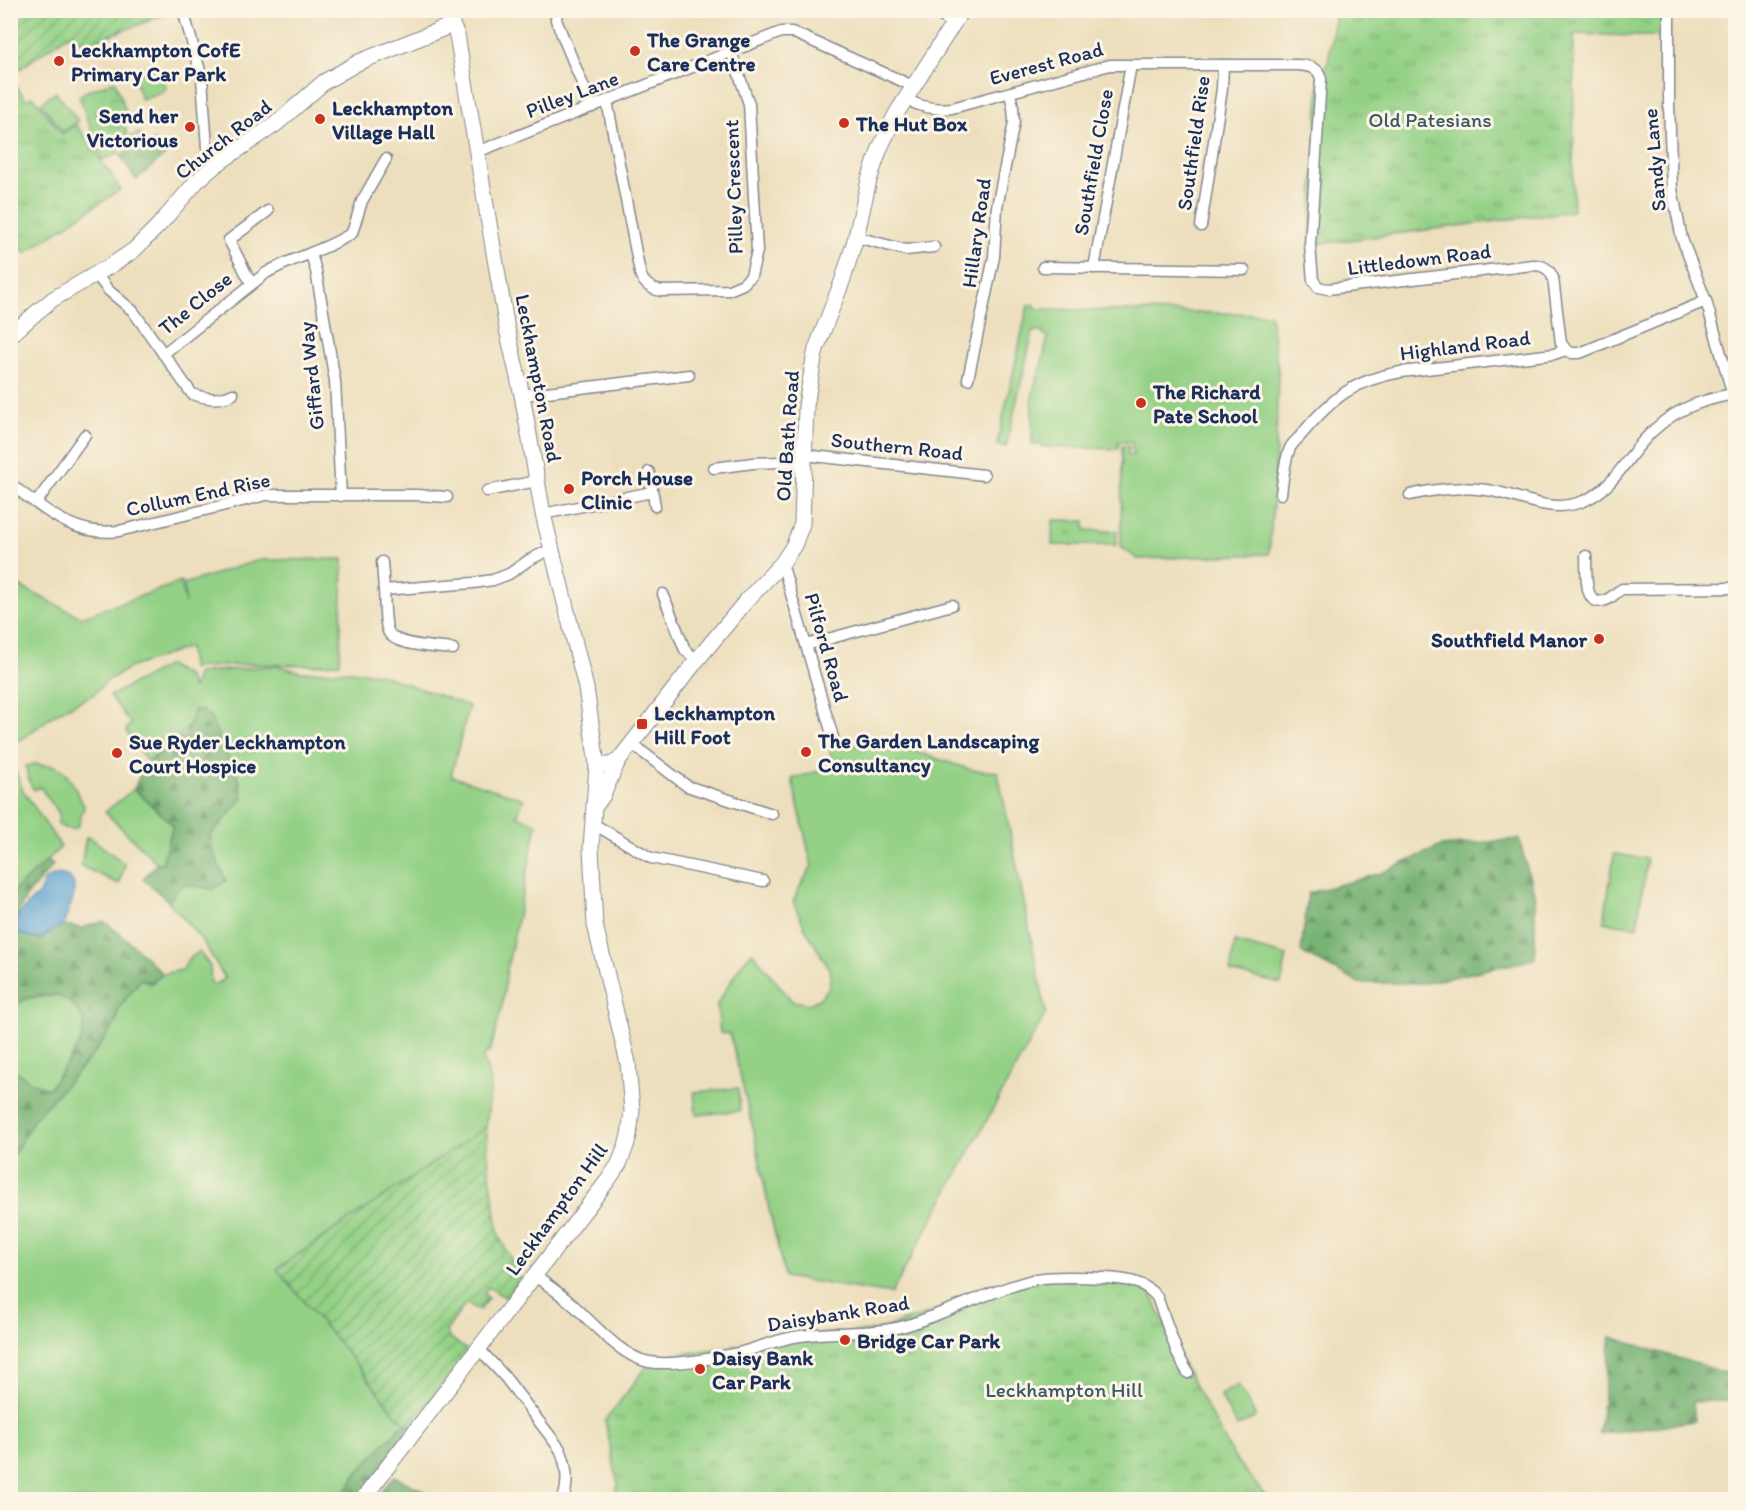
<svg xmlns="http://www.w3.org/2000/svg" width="1746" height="1510" font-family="Itim,sans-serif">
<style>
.grass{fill:#94d186;stroke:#588072;stroke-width:1.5}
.forest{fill:url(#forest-firs);stroke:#497168;stroke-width:1.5}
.park{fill:url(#park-tufts);stroke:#588072;stroke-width:1.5}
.garden{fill:url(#garden-furrows);stroke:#588072;stroke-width:1.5}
.water{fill:#5ea4d3;stroke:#3c6a98;stroke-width:1.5}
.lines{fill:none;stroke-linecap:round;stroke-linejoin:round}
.street-casing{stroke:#84878e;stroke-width:13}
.secondary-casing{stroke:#84878e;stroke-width:17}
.street{stroke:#fff;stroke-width:10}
.secondary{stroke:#fff;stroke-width:15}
.poi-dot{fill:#c8321e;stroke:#fcf5e5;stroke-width:2}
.labels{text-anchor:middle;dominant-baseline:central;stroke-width:6;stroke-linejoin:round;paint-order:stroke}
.poi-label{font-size:21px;font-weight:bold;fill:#1b2f5e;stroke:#fcf5e5;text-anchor:start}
.street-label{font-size:21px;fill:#1b2f5e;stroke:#fcf5e5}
.park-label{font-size:21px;fill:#395868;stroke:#fcf5e5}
</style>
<defs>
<pattern id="forest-firs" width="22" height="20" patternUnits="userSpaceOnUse" patternTransform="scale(1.5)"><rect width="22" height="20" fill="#77b373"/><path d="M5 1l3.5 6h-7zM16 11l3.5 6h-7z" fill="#619262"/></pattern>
<pattern id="park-tufts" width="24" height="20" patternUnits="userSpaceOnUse" patternTransform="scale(1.5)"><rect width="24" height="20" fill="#94d186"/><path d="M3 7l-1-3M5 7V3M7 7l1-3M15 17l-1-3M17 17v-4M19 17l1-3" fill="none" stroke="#78aa71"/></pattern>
<pattern id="garden-furrows" width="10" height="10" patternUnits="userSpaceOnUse" patternTransform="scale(1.5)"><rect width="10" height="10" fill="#94d186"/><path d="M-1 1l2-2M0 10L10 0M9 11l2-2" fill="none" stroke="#78aa71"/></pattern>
</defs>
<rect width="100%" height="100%" fill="#fcf5e5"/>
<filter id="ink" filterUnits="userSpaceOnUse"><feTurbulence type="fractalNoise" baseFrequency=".0167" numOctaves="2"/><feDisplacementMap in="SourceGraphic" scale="12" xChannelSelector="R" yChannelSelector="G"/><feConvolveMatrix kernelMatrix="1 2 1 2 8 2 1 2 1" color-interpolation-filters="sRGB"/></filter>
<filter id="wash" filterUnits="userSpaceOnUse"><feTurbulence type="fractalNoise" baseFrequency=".008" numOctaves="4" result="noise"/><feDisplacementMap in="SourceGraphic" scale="24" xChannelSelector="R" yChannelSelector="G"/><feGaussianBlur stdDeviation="1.35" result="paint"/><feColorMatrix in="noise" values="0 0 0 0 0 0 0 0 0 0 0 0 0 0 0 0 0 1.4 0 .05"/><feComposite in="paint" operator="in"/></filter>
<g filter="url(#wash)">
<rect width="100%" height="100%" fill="#eddfbd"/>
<g class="grass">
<path d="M 157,65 L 166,88 L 164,89 L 164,92 L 141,99 L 133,74 Z"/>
<path d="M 56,92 L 78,121 L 63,132 L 41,103 Z"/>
<path d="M 1028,305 L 1035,305 L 1036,309 L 1270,314 L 1278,371 L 1275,479 L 1269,554 L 1138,559 L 1121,547 L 1122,446 L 1129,446 L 1128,455 L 1133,455 L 1132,442 L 1118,442 L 1118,449 L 1044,447 L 1041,445 L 1032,445 L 1032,398 L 1037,377 L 1039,377 L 1048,336 L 1043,335 L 1043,332 L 1033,331 L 1006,447 L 997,445 Z"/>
<path d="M 343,559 L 340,663 L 312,665 L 252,664 L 191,668 L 189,647 L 129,668 L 107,681 L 94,694 L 55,714 L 22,739 L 12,743 L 10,740 L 11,582 L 81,617 L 181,582 L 185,604 L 184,584 L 259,560 Z"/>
<path d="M 168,665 L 188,677 L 193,688 L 198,673 L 268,666 L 279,666 L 301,672 L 351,671 L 379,674 L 469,706 L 451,776 L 524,799 L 517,816 L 537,824 L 507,969 L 502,1006 L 491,1049 L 483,1057 L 491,1083 L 486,1127 L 277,1269 L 362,1371 L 397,1416 L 410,1426 L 357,1473 L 347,1491 L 320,1499 L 272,1495 L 208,1497 L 196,1500 L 11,1500 L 11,1158 L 34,1119 L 91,1057 L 116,1023 L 118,1010 L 141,978 L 150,984 L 166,973 L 183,970 L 188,959 L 199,952 L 210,966 L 211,985 L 220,982 L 225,978 L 202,940 L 168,901 L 183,884 L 213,889 L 226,881 L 212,849 L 210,835 L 243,798 L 240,781 L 202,710 L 173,745 L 149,760 L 146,760 L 126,731 L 127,727 L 131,724 L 110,696 Z"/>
<path d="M 875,740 L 898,746 L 972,770 L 998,772 L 1046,1013 L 891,1294 L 785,1277 L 769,1209 L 754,1132 L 730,1034 L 720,1033 L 717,1004 L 741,965 L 752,952 L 792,1001 L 810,1004 L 820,998 L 828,989 L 831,975 L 828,967 L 805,928 L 793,902 L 799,888 L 812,866 L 792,779 L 832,767 L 830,747 L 839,743 L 850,747 Z"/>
<path d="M 35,764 C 41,765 48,765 55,766 C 68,769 78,795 84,806 L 78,826 L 74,829 L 64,828 L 58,824 L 59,813 L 40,787 L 34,790 L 29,781 L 26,766 Z"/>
<path d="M 11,765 L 14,767 L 22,789 L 61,847 L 11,896 Z"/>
<path d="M 134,789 L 173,825 L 162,864 L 157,863 L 105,812 Z"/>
<path d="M 86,837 L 91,838 L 125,864 L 119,884 L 81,866 Z"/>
<path d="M 1614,854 L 1647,859 L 1637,927 L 1604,922 Z"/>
<path d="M 1235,942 L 1287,956 L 1281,984 L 1230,972 Z"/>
<path d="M 57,995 C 67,1000 80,1007 83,1020 C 90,1041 60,1074 48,1089 L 31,1082 L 11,1068 L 11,1009 L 27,998 Z"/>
<path d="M 738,1088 L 740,1111 L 696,1115 L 694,1092 Z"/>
<path d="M 1238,1385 L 1256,1417 L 1237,1427 L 1220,1395 Z"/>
</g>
<g class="forest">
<path d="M 156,141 L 167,153 L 136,180 L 120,155 Z"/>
<path d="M 195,709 L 209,715 L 239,781 L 243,798 L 210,836 L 212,849 L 226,881 L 213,889 L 183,884 L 168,901 L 143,879 L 157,863 L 162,863 L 173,825 L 134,789 L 144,766 L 185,736 Z"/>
<path d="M 1519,839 L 1535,897 L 1535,959 L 1425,983 L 1359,983 L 1301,952 L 1308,893 L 1379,874 L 1441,846 Z"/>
<path d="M 47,861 L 53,865 C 39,883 8,909 19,934 L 39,939 L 63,925 L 81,928 L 104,921 L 130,942 L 162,973 L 151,982 L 141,979 L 118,1009 L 116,1023 L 91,1057 L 34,1119 L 11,1158 L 11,1068 L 31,1082 L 48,1089 L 69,1061 L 82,1039 L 84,1020 L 71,1003 L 57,995 L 27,998 L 11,1009 L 11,893 Z"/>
<path d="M 1611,1337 L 1732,1375 L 1728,1400 L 1693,1402 L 1695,1421 L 1599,1434 Z"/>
<path d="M 401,1426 L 410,1426 L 362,1499 L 320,1500 L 347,1490 L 357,1473 Z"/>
<path d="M 394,1476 L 439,1499 L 376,1499 Z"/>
</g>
<g class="park">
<path d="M 1639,10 L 1669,23 L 1669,37 L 1574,34 L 1573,211 L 1310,245 L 1320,75 L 1328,62 L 1336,11 Z"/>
<path d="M 10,77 L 26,100 L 33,96 L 62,134 L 76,124 L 121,189 L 25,253 L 11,232 Z"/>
<path d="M 115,81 L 128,117 L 122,119 L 128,137 L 140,133 L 143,138 L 118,148 L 119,153 L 102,160 L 79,96 L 85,92 Z"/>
<path d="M 1053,520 L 1085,521 L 1085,530 L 1117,531 L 1116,545 L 1052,545 Z"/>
<path d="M 1093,1278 L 1150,1290 L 1178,1355 L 1236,1460 L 1268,1499 L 612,1499 L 618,1485 L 605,1421 L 653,1358 L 819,1334 L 874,1331 L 1038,1279 Z"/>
</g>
<g class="garden">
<path d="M 11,10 L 176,10 L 176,11 L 86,44 L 68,35 L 11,75 Z"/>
<path d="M 486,1127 L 489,1166 L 499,1236 L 521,1279 L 508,1299 L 488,1287 L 484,1294 L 488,1298 L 480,1310 L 478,1310 L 466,1303 L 446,1331 L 447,1335 L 469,1352 L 410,1426 L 397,1416 L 362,1371 L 277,1269 Z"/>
</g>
<path class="water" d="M 59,874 C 60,874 68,877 69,877 C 82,886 67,914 63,925 L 39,939 L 19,934 L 16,927 L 19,915 L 31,901 L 39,894 L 45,879 Z"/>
</g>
<g filter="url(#ink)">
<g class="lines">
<defs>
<g id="street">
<path d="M 183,10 L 202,78 L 207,148 L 217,164"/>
<path d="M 557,10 L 556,20 L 592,107"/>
<path d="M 931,10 L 954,24"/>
<path d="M 1669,10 L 1669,104 L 1672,189 L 1682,239 L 1706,301 L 1736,406"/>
<path d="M 905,99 C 921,107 934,110 952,108 L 1110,65 L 1298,65 C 1309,66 1319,67 1321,79 L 1310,245 L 1313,280 L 1318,287 L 1328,289 L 1533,265 C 1543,265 1549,268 1553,278 L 1561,343 L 1566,350"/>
<path d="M 607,101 L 640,273 C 643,283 650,289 661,291 L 729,290 L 743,284 L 751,276 L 757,251 L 749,104 L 731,51"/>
<path d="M 477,152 L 781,32 L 792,32 L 913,86"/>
<path d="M 1201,226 L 1222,89 L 1223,65"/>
<path d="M 856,237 L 906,250 L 934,247"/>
<path d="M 311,254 L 316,271 L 335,381 L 341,496"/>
<path d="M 1043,267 L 1244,270"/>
<path d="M 1094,268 L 1131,65"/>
<path d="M 96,274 L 108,290 L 133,311 L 192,394 C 206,399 220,401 233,394"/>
<path d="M 251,283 L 229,240 L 268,211"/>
<path d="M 163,354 L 266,273 C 293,257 325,251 352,233 L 362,201 L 386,159"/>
<path d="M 968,379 L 994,257 L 997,207 L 1014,122 L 1013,107 L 1010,93"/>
<path d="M 522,395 L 689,375"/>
<path d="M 805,455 L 984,475"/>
<path d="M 714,468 L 753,463 L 805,461"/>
<path d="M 649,472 L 655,506"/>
<path d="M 10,484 C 44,509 74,537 119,531 L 266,495 L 417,495 L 447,497"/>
<path d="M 487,491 L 537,481"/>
<path d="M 1281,494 C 1283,479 1284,462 1290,448 C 1293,442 1298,439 1302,434 C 1332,398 1354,380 1401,372 L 1554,354 L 1566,350 L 1572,353 L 1580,353 L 1706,301"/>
<path d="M 1410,495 C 1435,489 1461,486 1487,490 C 1520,495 1548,514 1581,502 C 1612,491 1624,461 1645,439 C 1670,411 1697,401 1733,394"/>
<path d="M 36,503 L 85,435"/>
<path d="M 543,514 L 652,492"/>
<path d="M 1586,556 C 1587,568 1582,610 1606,600 C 1612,598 1616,592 1622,589 L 1736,588"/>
<path d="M 382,562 L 384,590 L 473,583 L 493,580 L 509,574 L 529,560 L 551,549"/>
<path d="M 782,563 L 834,741"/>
<path d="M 384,590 C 385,601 384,625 389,633 C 397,646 438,647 453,649"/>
<path d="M 663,594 L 685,650 L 697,660"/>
<path d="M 806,645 L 952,605"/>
<path d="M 632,744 L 687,786 L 772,814"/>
<path d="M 592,823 L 651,858 L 763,881"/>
<path d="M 534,1275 C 546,1284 559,1293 571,1303 C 591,1321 621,1357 649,1362 C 673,1366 710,1359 734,1354 C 756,1349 777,1339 800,1336 C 835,1330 872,1336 908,1325 C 951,1311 992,1290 1036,1279 C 1051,1276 1087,1277 1104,1278 C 1124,1279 1143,1280 1157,1297 L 1178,1355 L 1188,1373"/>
<path d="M 479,1349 L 505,1377 L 560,1449 C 567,1465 569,1482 563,1500"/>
</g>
<g id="secondary">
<path d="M 10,336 L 37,312 L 53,299 L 115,263 L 134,250 L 159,225 L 197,181 L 217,164 L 276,124 L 324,82 L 359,62 L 452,25"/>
<path d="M 597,765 L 610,765 L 618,761 L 697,660 L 747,600 L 782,563 L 794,545 L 802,524 L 806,406 L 813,364 L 816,349 L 843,279 L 856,237 L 869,180 L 880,148 L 896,114 L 962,10"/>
<path d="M 595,806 L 602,797 L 618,761"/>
<path d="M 362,1500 L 608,1180 L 619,1164 L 626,1146 L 629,1135 L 632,1111 L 628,1063 L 595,925 L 591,848 L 597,765 L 586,688 L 543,514 L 522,395 L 507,329 L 457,35 L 452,25 L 452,10"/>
</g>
</defs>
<use href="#street" class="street-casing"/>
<use href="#secondary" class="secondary-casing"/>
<use href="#street" class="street"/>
<use href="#secondary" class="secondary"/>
</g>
</g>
<g class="poi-dot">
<circle cx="635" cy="51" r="6"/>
<circle cx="59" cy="61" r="6"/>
<circle cx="320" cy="119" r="6"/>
<circle cx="844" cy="123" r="6"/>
<circle cx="190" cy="127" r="6"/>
<circle cx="1141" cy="403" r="6"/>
<circle cx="569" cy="489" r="6"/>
<circle cx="1599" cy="639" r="6"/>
<rect x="636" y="718" width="12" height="12" rx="3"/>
<circle cx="806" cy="752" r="6"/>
<circle cx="117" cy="753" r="6"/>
<circle cx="845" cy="1340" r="6"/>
<circle cx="700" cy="1369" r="6"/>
</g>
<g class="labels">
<g class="poi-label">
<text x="647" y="39">The Grange<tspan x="647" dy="24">Care Centre</tspan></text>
<text x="71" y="49">Leckhampton CofE<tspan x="71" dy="24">Primary Car Park</tspan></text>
<text x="332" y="107">Leckhampton<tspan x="332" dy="24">Village Hall</tspan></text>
<text x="178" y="115" text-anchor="end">Send her<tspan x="178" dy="24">Victorious</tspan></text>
<text x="856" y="123">The Hut Box</text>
<text x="1153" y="391">The Richard<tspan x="1153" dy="24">Pate School</tspan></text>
<text x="581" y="477">Porch House<tspan x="581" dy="24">Clinic</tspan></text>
<text x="1587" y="639" text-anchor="end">Southfield Manor</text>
<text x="654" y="712">Leckhampton<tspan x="654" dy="24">Hill Foot</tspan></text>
<text x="818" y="740">The Garden Landscaping<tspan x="818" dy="24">Consultancy</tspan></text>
<text x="129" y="741">Sue Ryder Leckhampton<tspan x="129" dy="24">Court Hospice</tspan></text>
<text x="857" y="1340">Bridge Car Park</text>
<text x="712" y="1357">Daisy Bank<tspan x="712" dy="24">Car Park</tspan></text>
</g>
<g class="street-label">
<text transform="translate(1046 63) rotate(-15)">Everest Road</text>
<text transform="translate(572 94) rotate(-21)">Pilley Lane</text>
<text transform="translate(223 139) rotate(-38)">Church Road</text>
<text transform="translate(1193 143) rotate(-82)">Southfield Rise</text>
<text transform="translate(1654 160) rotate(-95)">Sandy Lane</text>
<text transform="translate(1093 162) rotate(-80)">Southfield Close</text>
<text transform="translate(733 187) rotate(-92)">Pilley Crescent</text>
<text transform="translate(976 233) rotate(-82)">Hillary Road</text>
<text transform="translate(1419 259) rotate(-7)">Littledown Road</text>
<text transform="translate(195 303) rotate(-39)">The Close</text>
<text transform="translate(1465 345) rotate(-7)">Highland Road</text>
<text transform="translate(311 376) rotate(-96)">Giffard Way</text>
<text transform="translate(539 378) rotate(79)">Leckhampton Road</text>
<text transform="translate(787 436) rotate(-86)">Old Bath Road</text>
<text transform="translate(897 446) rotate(6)">Southern Road</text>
<text transform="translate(198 494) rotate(-12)">Collum End Rise</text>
<text transform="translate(827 647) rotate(74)">Pilford Road</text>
<text transform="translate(556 1209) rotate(-54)">Leckhampton Hill</text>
<text transform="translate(838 1313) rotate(-9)">Daisybank Road</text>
</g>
<g class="park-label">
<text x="1430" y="119">Old Patesians</text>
<text x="1064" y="1389">Leckhampton Hill</text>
</g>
</g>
<rect width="1746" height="1510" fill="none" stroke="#fcf5e5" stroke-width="36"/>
</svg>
